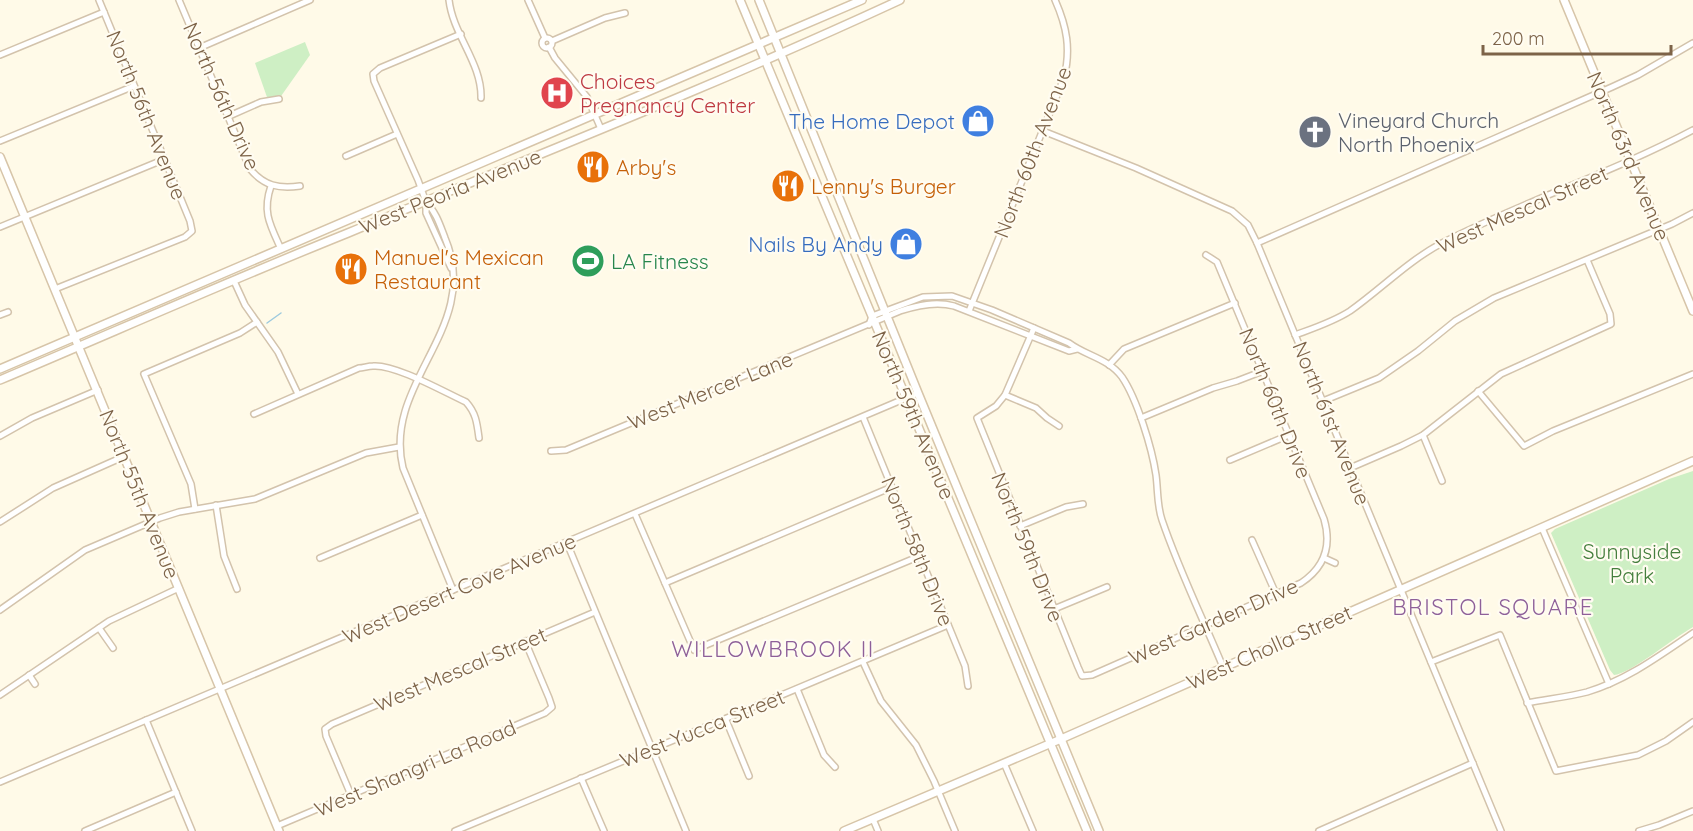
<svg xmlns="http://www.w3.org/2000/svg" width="1693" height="831" font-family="Quicksand,sans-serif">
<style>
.green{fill:#ceefc4}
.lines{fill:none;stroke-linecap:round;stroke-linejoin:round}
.stream{stroke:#9ecade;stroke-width:1.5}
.street-casing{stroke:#d3c3ac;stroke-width:8}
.secondary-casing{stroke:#d7c5a9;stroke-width:10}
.street{stroke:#fff;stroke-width:5}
.secondary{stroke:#fff;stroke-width:7}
.labels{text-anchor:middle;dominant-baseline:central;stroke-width:4.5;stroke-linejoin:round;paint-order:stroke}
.health-label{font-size:21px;fill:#be3a42;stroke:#fffcf1;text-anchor:start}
.street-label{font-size:21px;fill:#7d6348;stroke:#fffcf1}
.worship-label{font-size:21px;fill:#5b616d;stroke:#fffcf1;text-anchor:start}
.shop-label{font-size:21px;fill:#366cbe;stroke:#fffcf1;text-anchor:end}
.food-label{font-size:21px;fill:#c56008;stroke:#fffcf1;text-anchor:start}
.leisure-label{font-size:21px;fill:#27864d;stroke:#fffcf1;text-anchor:start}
.park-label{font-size:21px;fill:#447e3c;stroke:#fffcf1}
.neighbourhood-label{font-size:22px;letter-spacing:1.5px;fill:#8e6099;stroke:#fffcf1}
</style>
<rect width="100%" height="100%" fill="#fffae8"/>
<g class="green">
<path d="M 305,42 L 310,55 L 279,99 L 268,100 L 255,63 Z"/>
<path d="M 1693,471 L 1693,627 C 1675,637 1630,674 1614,675 L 1610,670 L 1551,533 L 1555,529 L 1669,479 Z"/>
</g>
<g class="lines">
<path class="stream" d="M 267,323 L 281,313"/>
<defs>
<g id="street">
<path d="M 179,0 L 250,169 C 264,186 279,189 300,186"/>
<path d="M 449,0 C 453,35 482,63 481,98"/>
<path d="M 528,0 L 545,38"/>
<circle cx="547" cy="43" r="5"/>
<path d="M 552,41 L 605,18 L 625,13"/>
<path d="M 549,47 L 555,58 L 587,97 L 601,129"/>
<path d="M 199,48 L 310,0"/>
<path d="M 0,55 L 104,12"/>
<path d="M 227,117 L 261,102 L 279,99"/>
<path d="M 1043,131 L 1136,168 L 1232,211 L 1248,225 L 1257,243 L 1501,831"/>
<path d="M 0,141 L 134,86"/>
<path d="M 346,156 L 397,134"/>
<path d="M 271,186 C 262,212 270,225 281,249"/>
<path d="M 426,202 C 436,212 440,225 445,238 C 483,328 382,381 403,468 L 453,590"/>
<path d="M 0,227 L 165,159"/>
<path d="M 1257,243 L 1612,87 L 1638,75 L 1693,43"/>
<path d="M 451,268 L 426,213 L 426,202 L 418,180 L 374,81 L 373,74 L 380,68 L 461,34"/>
<path d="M 234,281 L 245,305 L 278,352 L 298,394"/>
<path d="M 55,289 L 185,237 L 192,231 L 190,221 L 99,0"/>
<path d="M 969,311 L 1064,78 C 1071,49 1067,27 1055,0"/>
<path d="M 0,315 L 8,312"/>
<path d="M 869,325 L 872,316 L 923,297 L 952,296 L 992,310 L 1069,343 C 1086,356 1108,358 1122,377 C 1137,399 1152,448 1156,475 C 1158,490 1157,506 1162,520 C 1179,570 1203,619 1223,667"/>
<path d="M 1034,328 L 1005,395 L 996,406 L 977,418 L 1078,667 L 1082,676 L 1092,675 L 1301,583 C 1325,567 1332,546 1324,519 L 1217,262 L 1206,255"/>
<path d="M 1295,335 C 1314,328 1333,322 1350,311 C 1381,289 1408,261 1442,243 C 1524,201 1612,173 1693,130"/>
<path d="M 1109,365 L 1124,349 L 1235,303"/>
<path d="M 1478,391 L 1524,446 L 1553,431 L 1693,374"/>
<path d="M 1005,395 L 1036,408 L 1047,418 L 1059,426"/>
<path d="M 1323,401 L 1379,378 L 1418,351 L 1455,321 L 1494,298 L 1672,224 L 1693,213"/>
<path d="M 254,414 L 359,368 C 363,368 368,366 373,366 C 395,364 444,392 466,402 C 476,413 477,423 479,438"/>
<path d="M 863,417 L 965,666 L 968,686"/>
<path d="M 1141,418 L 1213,388 L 1237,381 L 1263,371"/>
<path d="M 1423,435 L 1442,481"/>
<path d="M 0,436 L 32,418 L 98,390"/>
<path d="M 551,451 L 566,450 L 900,311 C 918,305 936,301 954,306 L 1069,351 L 1077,349"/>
<path d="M 1230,460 L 1289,435"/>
<path d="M 1350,468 L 1401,446 L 1423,435 L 1501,374 L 1611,324 L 1610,314 L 1587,260"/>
<path d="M 216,505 L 224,556 L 237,589"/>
<path d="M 195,509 L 191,484 L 144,374 L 240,333 L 257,322"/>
<path d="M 635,514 L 694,650 L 920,556"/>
<path d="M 0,522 L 53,488 L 125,456"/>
<path d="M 1020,526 L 1066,507 L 1083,504"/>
<path d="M 1542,528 L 1609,684"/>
<path d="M 1252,540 L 1276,594"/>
<path d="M 567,543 L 686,831"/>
<path d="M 320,558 L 422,515"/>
<path d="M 1324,558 L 1335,563"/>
<path d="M 665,583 L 892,487"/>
<path d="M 1054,609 L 1107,587"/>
<path d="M 0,610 L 85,550 L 160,518 L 179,512 L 255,499 L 366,453 L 399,447"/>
<path d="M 99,628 L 113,648"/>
<path d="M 863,662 L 881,701 L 916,745 L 934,781 L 955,831"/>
<path d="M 1431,662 L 1500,635 L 1556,771 L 1638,755 L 1666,741 L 1693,722"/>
<path d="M 29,675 L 35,684"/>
<path d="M 797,689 L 824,755 L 835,767"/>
<path d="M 0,695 L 109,621 L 179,588"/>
<path d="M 1527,703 C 1547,699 1568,697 1587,692 C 1627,680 1659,656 1693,633"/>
<path d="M 146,720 L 192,831"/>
<path d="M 726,720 L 749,776"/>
<path d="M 1004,763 L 1033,831"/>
<path d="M 581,778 L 604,831"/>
<path d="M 0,782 L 918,393"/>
<path d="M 351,795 L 326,736 L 325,729 L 332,724 L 595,612"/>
<path d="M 873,819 L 878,831"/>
<path d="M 277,826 L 545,713 L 552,707 L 549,698 L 525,641"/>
<path d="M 85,831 L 176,792"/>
<path d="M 455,831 C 620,762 784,695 948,625"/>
<path d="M 1319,831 L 1473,763"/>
<path d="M 1639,831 L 1659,825 L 1693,811"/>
</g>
<g id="secondary">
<path d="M 740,0 L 1087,831"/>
<path d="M 759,0 L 918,393 L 1099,831"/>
<path d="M 1564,0 L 1693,311"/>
<path d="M 0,157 L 279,831"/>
<path d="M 0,369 L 862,0"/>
<path d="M 0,380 C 116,331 231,280 348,233 C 532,157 719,84 900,0"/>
<path d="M 844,831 L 1061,739 L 1693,461"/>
</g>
</defs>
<use href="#street" class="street-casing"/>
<use href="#secondary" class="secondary-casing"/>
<use href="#street" class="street"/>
<use href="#secondary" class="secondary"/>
</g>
<defs>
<symbol id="hospital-disc" viewBox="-11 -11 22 22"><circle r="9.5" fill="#e0444e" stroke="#fffcf1"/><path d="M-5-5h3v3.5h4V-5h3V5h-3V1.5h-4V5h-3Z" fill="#fff"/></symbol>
<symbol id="shop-disc" viewBox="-11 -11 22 22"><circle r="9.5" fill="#3f7fe0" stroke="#fffcf1"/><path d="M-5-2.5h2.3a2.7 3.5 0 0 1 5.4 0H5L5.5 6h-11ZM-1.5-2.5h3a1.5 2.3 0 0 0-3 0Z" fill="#fff"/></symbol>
<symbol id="church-disc" viewBox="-11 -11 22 22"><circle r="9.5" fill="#6b7280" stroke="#fffcf1"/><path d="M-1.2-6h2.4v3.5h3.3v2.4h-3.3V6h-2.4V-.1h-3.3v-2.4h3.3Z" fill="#fff"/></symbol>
<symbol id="restaurant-disc" viewBox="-11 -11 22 22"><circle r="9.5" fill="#e8710a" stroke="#fffcf1"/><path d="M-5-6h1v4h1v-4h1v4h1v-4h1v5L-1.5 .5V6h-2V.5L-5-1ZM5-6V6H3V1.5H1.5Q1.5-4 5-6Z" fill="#fff"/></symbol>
<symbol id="stadium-disc" viewBox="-11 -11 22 22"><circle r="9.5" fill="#2e9e5b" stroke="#fffcf1"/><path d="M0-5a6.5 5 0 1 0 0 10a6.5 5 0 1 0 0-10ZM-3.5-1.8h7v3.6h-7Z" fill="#fff"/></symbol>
</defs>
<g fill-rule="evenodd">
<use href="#hospital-disc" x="538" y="74" width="38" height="38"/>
<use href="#shop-disc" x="959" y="102" width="38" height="38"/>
<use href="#church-disc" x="1296" y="113" width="38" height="38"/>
<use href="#restaurant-disc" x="574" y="148" width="38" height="38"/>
<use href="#restaurant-disc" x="769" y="167" width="38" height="38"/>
<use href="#shop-disc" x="887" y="225" width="38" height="38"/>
<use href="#stadium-disc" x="569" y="242" width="38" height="38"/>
<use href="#restaurant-disc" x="332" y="250" width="38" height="38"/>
</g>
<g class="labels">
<g class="health-label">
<text x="580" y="81">Choices<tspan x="580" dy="24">Pregnancy Center</tspan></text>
</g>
<g class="street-label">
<text transform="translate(222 96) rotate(66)">North 56th Drive</text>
<text transform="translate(147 115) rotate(68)">North 56th Avenue</text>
<text transform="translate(1032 152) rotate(-69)">North 60th Avenue</text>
<text transform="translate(1629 156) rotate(67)">North 63rd Avenue</text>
<text transform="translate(450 191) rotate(-22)">West Peoria Avenue</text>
<text transform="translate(1522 209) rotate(-24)">West Mescal Street</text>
<text transform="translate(710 390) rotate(-22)">West Mercer Lane</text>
<text transform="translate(1276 403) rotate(68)">North 60th Drive</text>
<text transform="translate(914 415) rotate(67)">North 59th Avenue</text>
<text transform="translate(1332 423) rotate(68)">North 61st Avenue</text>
<text transform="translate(140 494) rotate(68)">North 55th Avenue</text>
<text transform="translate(1028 547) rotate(68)">North 59th Drive</text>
<text transform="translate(918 551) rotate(68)">North 58th Drive</text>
<text transform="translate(459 588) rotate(-23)">West Desert Cove Avenue</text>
<text transform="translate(1213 621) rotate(-24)">West Garden Drive</text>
<text transform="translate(1269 647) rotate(-24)">West Cholla Street</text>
<text transform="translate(460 669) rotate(-23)">West Mescal Street</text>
<text transform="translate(702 728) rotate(-22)">West Yucca Street</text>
<text transform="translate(415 768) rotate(-23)">West Shangri La Road</text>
</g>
<g class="worship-label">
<text x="1338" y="120">Vineyard Church<tspan x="1338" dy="24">North Phoenix</tspan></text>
</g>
<g class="shop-label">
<text x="955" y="121">The Home Depot</text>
<text x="883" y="244">Nails By Andy</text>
</g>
<g class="food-label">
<text x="616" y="167">Arby's</text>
<text x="811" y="186">Lenny's Burger</text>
<text x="374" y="257">Manuel's Mexican<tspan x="374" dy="24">Restaurant</tspan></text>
</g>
<g class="leisure-label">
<text x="611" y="261">LA Fitness</text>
</g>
<g class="park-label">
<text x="1632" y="551">Sunnyside<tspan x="1632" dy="24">Park</tspan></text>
</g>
<g class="neighbourhood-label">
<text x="1493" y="607">BRISTOL SQUARE</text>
<text x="773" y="649">WILLOWBROOK II</text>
</g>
</g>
<path d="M1483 45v9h188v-9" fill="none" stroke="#7d6348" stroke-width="3"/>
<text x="1492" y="45" font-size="18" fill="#7d6348" stroke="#fffcf1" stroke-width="4.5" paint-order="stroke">200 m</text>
</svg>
